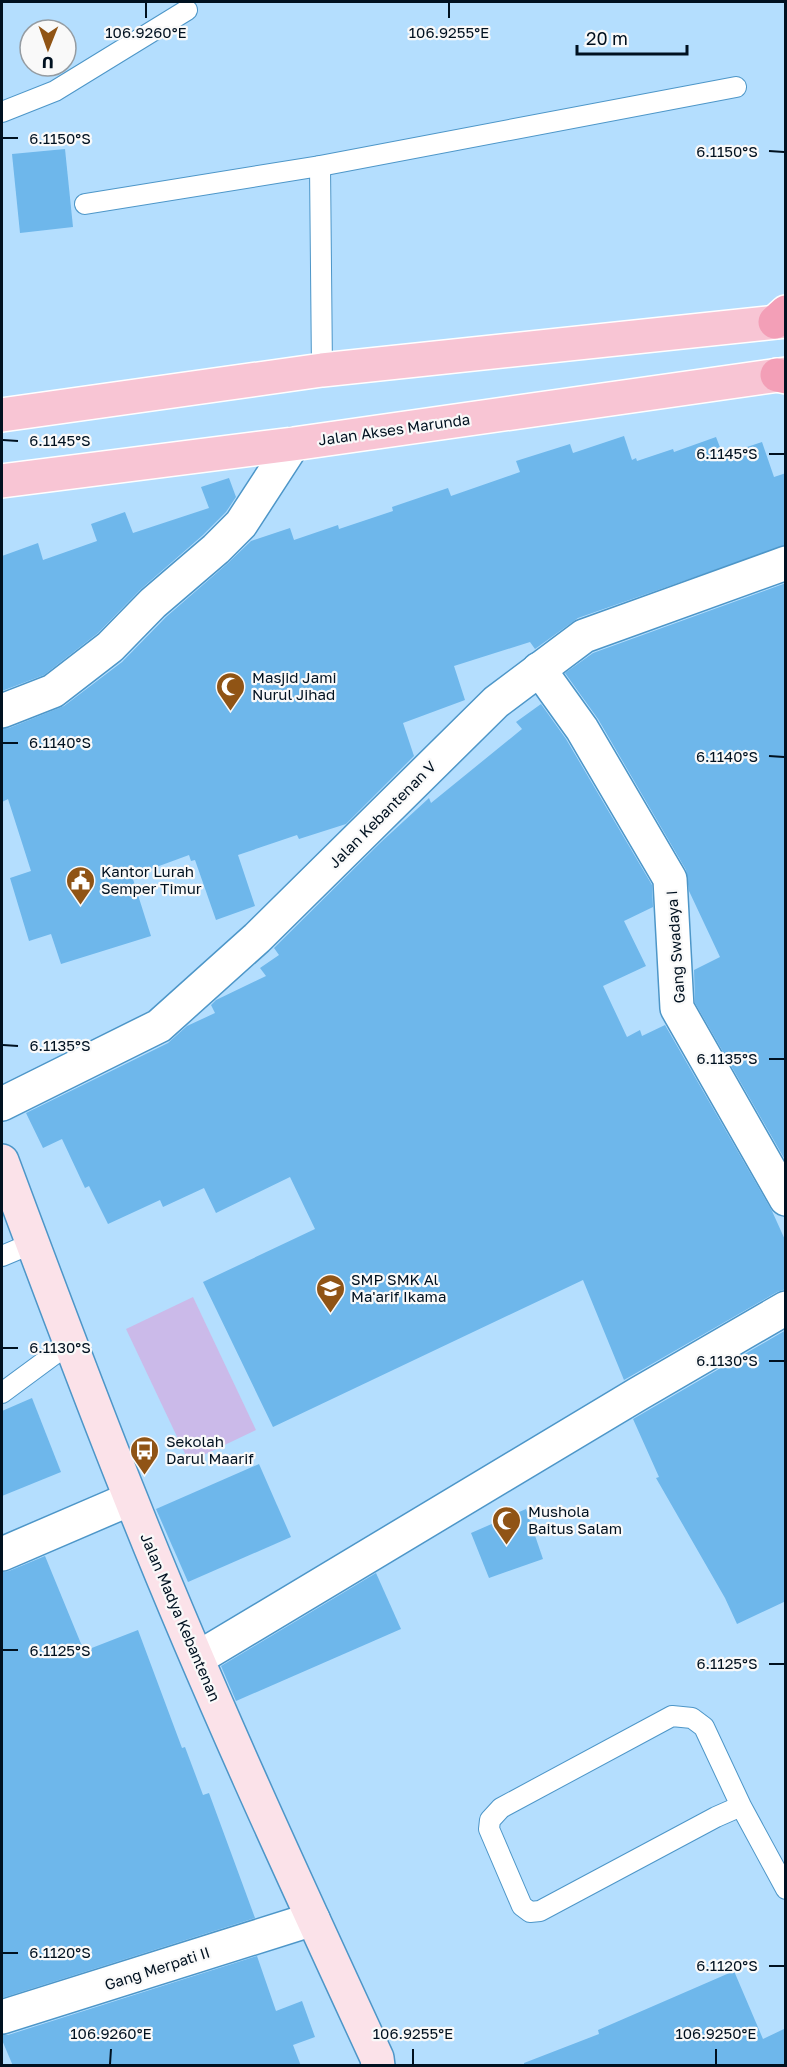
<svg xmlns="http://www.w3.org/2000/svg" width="787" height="2067" font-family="'Golos Text',sans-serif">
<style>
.green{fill:#cbbae9}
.building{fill:#6eb7eb}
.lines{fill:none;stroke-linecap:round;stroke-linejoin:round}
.lane-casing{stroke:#4d96c8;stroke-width:22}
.street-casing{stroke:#4d96c8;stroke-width:36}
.secondary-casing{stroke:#4d96c8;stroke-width:36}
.primary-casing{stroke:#fff;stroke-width:36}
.highway-casing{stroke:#fff;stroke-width:36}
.lane{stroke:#fff;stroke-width:20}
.street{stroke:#fff;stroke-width:33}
.secondary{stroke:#fbe2e9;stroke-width:33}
.primary{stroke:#f8c5d4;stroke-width:33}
.highway{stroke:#f39fb7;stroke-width:33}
.ticks{fill:none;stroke:#001120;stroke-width:2}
.labels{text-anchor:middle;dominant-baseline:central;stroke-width:4.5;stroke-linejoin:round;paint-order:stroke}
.street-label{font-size:15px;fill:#001120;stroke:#f9f9f9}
.poi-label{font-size:15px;fill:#001120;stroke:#f9f9f9;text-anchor:start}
.ticks-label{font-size:15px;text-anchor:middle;fill:#001120;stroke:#f9f9f9;stroke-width:4.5;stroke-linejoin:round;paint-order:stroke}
</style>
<rect width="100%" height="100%" fill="#b4defe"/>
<path class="green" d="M 193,1297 L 256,1430 L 189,1462 L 126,1329 Z"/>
<g class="building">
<path d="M 65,149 L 73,227 L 20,233 L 12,154 Z"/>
<path d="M 624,436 L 632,460 L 636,458 L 637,461 L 673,449 L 674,452 L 716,437 L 723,455 L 762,442 L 774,477 L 786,473 L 786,545 L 578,618 L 535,649 L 530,642 L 454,666 L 465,700 L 403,723 L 414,756 L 346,824 L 299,839 L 297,835 L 238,855 L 255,906 L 216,920 L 195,860 L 191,861 L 189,855 L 132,876 L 151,936 L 61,964 L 51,934 L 29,941 L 10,878 L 31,871 L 8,799 L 2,802 L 2,729 L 9,728 L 64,706 L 122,662 L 166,617 L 228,563 L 251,541 L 290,528 L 294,540 L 338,525 L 339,529 L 393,511 L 392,507 L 448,488 L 451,496 L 520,472 L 516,461 L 570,444 L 573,453 Z"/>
<path d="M 229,478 L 236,497 L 226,512 L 203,535 L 141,589 L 98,633 L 44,675 L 2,691 L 2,556 L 38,543 L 43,560 L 97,541 L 91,524 L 125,512 L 133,533 L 209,508 L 201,487 Z"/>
<path d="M 786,583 L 786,1158 L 784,1158 L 695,1003 L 694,970 L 720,957 L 689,891 L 686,870 L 598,719 L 565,673 L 593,653 Z"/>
<path d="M 541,704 L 566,739 L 652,885 L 653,907 L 624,921 L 646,966 L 603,986 L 627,1037 L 640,1030 L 642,1036 L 665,1025 L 772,1211 L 786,1242 L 786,1289 L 777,1292 L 624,1380 L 583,1280 L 273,1427 L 203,1282 L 315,1229 L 290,1177 L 216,1213 L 204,1188 L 163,1207 L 160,1200 L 108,1224 L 89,1186 L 85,1188 L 62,1139 L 43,1148 L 26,1113 L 168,1043 L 187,1026 L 215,1013 L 211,1005 L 216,1000 L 266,976 L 260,968 L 279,955 L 274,948 L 380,843 L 429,798 L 431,803 L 522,729 L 516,722 Z"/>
<path d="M 786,1330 L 786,1601 L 737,1624 L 725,1598 L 656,1478 L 659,1477 L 633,1419 Z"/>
<path d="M 32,1398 L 61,1472 L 2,1496 L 2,1411 Z"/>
<path d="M 259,1464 L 291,1537 L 188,1582 L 156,1509 Z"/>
<path d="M 526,1509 L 543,1559 L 489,1578 L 471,1533 Z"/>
<path d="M 45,1556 L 84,1651 L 138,1630 L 182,1748 L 185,1747 L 203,1795 L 209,1793 L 255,1918 L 2,1998 L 2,1572 L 9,1571 Z"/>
<path d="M 376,1573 L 401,1629 L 236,1701 L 221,1666 Z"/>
<path d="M 257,1956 L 276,2011 L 302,2001 L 315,2037 L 293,2045 L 301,2066 L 13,2066 L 2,2040 L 2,2035 L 8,2035 Z"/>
<path d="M 734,1971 L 763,2039 L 786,2028 L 786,2066 L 524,2066 L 524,2063 L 599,2034 L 598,2030 Z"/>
</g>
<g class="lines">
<defs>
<g id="lane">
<path d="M 2,112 L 55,91 L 187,10"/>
<path d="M 320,166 L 322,370"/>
<path d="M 85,204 L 320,166 L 736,87"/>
<path d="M 2,1256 L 33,1243"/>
<path d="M 2,1393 L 71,1342"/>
<path d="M 741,1806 L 704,1727 L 692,1718 L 672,1716 L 501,1808 L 490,1820 L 489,1829 L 522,1906 L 530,1912 L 540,1911 L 716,1817 L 741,1806 L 786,1889"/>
</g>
<g id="street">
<path d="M 539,669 L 582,729 L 670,879 L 677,1008 L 786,1199"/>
<path d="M 2,711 L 53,691 L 110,647 L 153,603 L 216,549 L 241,524 L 293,444"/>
<path d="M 2,1104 L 159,1026 L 257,938 L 496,702 L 584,636 L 786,563"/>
<path d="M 2,1554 L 130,1499"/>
<path d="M 198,1658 L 638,1394 L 786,1308"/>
<path d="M 2,2017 L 313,1919"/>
</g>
<path id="secondary" d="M 2,1161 C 44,1274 86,1387 131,1499 C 206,1688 292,1874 377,2058 L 378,2066"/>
<g id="primary">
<path d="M 2,415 L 322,370 L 786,321"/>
<path d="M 2,481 L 293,444 L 786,374"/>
</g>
<g id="highway">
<path d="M 775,322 L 786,312"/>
<path d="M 777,375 L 786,377"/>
</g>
</defs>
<use href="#lane" class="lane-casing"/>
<use href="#street" class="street-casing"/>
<use href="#secondary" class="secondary-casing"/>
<use href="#primary" class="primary-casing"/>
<use href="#highway" class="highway-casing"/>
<use href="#lane" class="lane"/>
<use href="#street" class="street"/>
<use href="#secondary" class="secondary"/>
<use href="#primary" class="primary"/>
<use href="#highway" class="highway"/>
</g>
<path class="ticks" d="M 146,18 L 146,3M 449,18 L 449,3M 3,138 L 18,138M 769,151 L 784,152M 3,440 L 18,441M 769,454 L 784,454M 3,743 L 18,743M 769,756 L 784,757M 3,1045 L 18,1046M 769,1059 L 784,1059M 3,1348 L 18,1348M 769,1361 L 784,1361M 3,1650 L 18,1650M 769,1664 L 784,1664M 3,1953 L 18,1953M 769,1966 L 784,1966M 110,2064 L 111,2049M 413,2064 L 413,2049M 716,2064 L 716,2049"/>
<defs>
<symbol id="mosque-pin" viewBox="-11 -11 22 30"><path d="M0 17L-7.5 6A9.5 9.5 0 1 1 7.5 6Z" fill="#905415" stroke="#f9f9f9"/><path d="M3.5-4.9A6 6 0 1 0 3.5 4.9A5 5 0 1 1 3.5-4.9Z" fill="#fff"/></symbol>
<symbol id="civic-pin" viewBox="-11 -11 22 30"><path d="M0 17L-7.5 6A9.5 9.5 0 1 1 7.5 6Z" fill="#905415" stroke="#f9f9f9"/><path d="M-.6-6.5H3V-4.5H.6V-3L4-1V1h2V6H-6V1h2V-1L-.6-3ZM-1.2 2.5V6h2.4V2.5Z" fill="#fff"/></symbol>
<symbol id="school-pin" viewBox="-11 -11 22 30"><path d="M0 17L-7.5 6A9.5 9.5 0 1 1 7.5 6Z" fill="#905415" stroke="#f9f9f9"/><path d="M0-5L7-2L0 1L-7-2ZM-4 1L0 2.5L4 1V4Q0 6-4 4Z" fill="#fff"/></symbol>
<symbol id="bus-pin" viewBox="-11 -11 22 30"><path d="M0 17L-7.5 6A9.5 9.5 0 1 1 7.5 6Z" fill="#905415" stroke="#f9f9f9"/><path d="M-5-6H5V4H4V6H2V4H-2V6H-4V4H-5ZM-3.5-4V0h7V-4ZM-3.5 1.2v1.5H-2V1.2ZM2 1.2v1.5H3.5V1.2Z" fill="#fff"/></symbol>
</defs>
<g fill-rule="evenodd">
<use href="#mosque-pin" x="214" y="670" width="33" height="45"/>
<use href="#civic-pin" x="64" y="864" width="33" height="45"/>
<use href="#school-pin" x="314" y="1272" width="33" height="45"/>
<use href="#bus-pin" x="128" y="1434" width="33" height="45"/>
<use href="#mosque-pin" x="490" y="1504" width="33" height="45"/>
</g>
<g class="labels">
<g class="street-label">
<text transform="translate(394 429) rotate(-8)">Jalan Akses Marunda</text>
<text transform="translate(382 814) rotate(-45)">Jalan Kebantenan V</text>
<text transform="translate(675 947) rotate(-94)">Gang Swadaya I</text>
<text transform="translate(181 1617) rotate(67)">Jalan Madya Kebantenan</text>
<text transform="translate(157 1968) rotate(-18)">Gang Merpati II</text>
</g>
<g class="poi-label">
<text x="252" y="677">Masjid Jami<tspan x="252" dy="17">Nurul Jihad</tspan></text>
<text x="101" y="871">Kantor Lurah<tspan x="101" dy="17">Semper Timur</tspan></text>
<text x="351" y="1279">SMP SMK Al<tspan x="351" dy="17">Ma'arif Ikama</tspan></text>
<text x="166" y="1441">Sekolah<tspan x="166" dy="17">Darul Maarif</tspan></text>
<text x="528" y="1511">Mushola<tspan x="528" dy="17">Baitus Salam</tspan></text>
</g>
</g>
<g class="ticks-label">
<text x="146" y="38">106.9260°E</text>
<text x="449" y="38">106.9255°E</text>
<text x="60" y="144">6.1150°S</text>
<text x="727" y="157">6.1150°S</text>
<text x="60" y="446">6.1145°S</text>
<text x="727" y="459">6.1145°S</text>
<text x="60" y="748">6.1140°S</text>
<text x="727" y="762">6.1140°S</text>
<text x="60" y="1051">6.1135°S</text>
<text x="727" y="1064">6.1135°S</text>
<text x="60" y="1353">6.1130°S</text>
<text x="727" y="1366">6.1130°S</text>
<text x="60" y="1656">6.1125°S</text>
<text x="727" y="1669">6.1125°S</text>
<text x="60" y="1958">6.1120°S</text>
<text x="727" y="1971">6.1120°S</text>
<text x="111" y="2039">106.9260°E</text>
<text x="413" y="2039">106.9255°E</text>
<text x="716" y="2039">106.9250°E</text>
</g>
<rect width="787" height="2067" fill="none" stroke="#001120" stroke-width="6"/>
<g transform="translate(48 48) rotate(181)"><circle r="28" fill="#f9f9f9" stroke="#959ca2" stroke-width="1.5"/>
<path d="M0-4.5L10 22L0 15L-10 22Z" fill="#905415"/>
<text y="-9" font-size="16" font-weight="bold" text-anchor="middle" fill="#001120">U</text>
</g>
<path d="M577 45v9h110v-9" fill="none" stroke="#001120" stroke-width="3"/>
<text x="586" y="45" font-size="18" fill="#001120" stroke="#f9f9f9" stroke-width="4.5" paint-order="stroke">20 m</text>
</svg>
